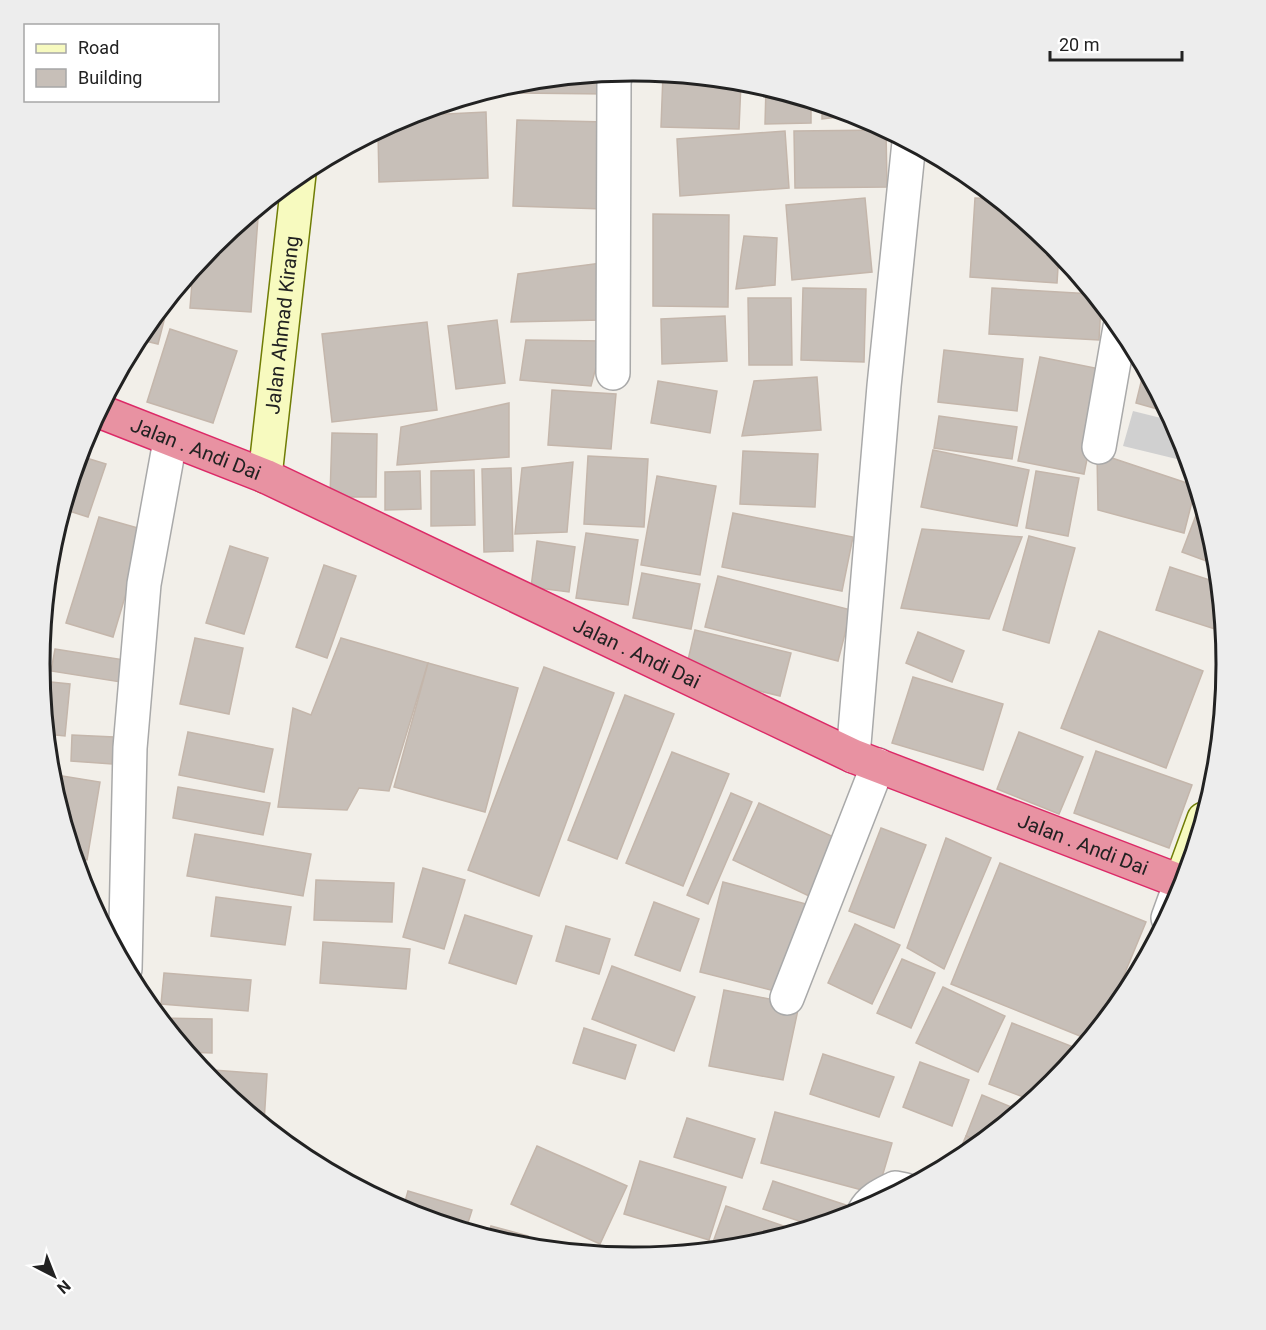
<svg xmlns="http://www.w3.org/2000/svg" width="1266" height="1330" font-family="Roboto,sans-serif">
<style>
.religious{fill:#d0d0d0}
.building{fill:#c7bfb8;stroke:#c4b6ab;stroke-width:1.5}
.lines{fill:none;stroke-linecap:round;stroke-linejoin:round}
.street-casing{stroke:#a9a9a9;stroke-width:36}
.secondary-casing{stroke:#707d05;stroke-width:36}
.highway-casing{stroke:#dc2a67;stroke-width:36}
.street{stroke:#fff;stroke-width:33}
.secondary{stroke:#f7fabf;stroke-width:33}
.highway{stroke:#e892a2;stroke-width:33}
.labels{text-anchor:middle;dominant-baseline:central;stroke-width:4.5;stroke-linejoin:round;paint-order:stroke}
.street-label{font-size:20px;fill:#222;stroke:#fff}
.rim{fill:none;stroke:#222;stroke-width:3}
</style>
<rect width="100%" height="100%" fill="#f2efe9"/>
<path class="religious" d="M 1133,411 L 1173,421 L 1182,438 L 1189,462 L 1123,446 Z"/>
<g class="building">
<path d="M 609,73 L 608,94 L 515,93 L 517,82 Z"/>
<path d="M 663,74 L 741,82 L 739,129 L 661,127 Z"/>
<path d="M 766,87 L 811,101 L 811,123 L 765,124 Z"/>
<path d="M 822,105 L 857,115 L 822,119 Z"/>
<path d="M 486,112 L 488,178 L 379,182 L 378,131 L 406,116 Z"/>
<path d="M 517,120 L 607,122 L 603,209 L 513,206 Z"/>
<path d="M 886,130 L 887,187 L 795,188 L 794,131 Z"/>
<path d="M 785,131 L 789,188 L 680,196 L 677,139 Z"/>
<path d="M 865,198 L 872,272 L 792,280 L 786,205 Z"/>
<path d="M 975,198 L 997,199 L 1053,245 L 1059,252 L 1057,283 L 970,277 Z"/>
<path d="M 653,214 L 729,215 L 728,307 L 653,306 Z"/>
<path d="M 247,217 L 258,218 L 251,312 L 190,308 L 193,270 L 213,245 Z"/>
<path d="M 744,236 L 777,238 L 775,285 L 736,289 Z"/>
<path d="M 1066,261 L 1075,272 L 1065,271 Z"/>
<path d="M 601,263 L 601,320 L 511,322 L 518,274 Z"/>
<path d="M 803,288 L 866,289 L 864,362 L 801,360 Z"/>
<path d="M 992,288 L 1093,294 L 1101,304 L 1099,340 L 989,334 Z"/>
<path d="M 748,298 L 791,298 L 792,365 L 749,365 Z"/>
<path d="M 164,304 L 168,305 L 158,344 L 137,339 Z"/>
<path d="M 725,316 L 727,361 L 662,364 L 661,319 Z"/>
<path d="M 497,320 L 505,383 L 456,389 L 448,326 Z"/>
<path d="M 427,322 L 437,410 L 332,422 L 322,334 Z"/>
<path d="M 170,329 L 237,351 L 213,423 L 147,402 Z"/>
<path d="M 526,340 L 603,341 L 591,386 L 520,380 Z"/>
<path d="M 944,350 L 1023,359 L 1017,411 L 938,402 Z"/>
<path d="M 1040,357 L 1105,370 L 1084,474 L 1018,461 Z"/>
<path d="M 1144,370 L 1146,370 L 1168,412 L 1136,403 Z"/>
<path d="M 817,377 L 821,430 L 742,436 L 754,381 Z"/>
<path d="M 658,381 L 717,391 L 710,433 L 651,423 Z"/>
<path d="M 552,390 L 616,394 L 611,449 L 548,445 Z"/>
<path d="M 509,403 L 509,457 L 397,465 L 401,427 Z"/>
<path d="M 939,416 L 1017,427 L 1012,459 L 934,448 Z"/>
<path d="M 332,433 L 377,434 L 376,497 L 330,497 Z"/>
<path d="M 933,450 L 1029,470 L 1017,526 L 921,507 Z"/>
<path d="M 743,451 L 818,454 L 815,507 L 740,504 Z"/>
<path d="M 1097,453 L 1196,486 L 1184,533 L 1098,510 Z"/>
<path d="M 80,456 L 106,464 L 88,517 L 63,509 Z"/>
<path d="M 588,456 L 648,459 L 644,527 L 584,524 Z"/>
<path d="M 573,462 L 567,532 L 515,534 L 522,468 Z"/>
<path d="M 511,468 L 513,551 L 484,552 L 482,469 Z"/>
<path d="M 474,470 L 475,525 L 431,526 L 431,471 Z"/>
<path d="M 420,471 L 421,509 L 385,510 L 385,472 Z"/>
<path d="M 1036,471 L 1079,478 L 1068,536 L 1026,528 Z"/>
<path d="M 657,476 L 716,486 L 700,575 L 641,565 Z"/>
<path d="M 1201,502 L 1216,549 L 1217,565 L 1182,552 Z"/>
<path d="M 733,513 L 853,537 L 842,591 L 722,567 Z"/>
<path d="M 99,517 L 145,530 L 113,637 L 66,623 Z"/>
<path d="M 922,529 L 1022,537 L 989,619 L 901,608 Z"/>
<path d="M 586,533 L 638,540 L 628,605 L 576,598 Z"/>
<path d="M 1029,536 L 1075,548 L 1049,643 L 1003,630 Z"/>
<path d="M 537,541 L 575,547 L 569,592 L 531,587 Z"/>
<path d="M 230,546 L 268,558 L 244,634 L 206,623 Z"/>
<path d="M 324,565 L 356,576 L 327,658 L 296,647 Z"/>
<path d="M 1170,567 L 1219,583 L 1224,632 L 1156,610 Z"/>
<path d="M 642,573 L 700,584 L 691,629 L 633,618 Z"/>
<path d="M 718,576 L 851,610 L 838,661 L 705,627 Z"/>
<path d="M 695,630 L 791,653 L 780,696 L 685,673 Z"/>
<path d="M 1099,631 L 1203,671 L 1166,768 L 1061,728 Z"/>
<path d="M 918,632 L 964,651 L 952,682 L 906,663 Z"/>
<path d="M 195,638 L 243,648 L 229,714 L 180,704 Z"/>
<path d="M 341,638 L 428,663 L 389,791 L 359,788 L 347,810 L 278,807 L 293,708 L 311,715 Z"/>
<path d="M 55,649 L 131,661 L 127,683 L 51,671 Z"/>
<path d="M 428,663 L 518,688 L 485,812 L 394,787 Z"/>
<path d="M 544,667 L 614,693 L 539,896 L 468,870 Z"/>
<path d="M 913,677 L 1003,704 L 983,770 L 892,743 Z"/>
<path d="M 41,681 L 70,684 L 65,736 L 46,734 Z"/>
<path d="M 625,695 L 674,714 L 617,859 L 568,840 Z"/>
<path d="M 188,732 L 273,749 L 264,792 L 179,775 Z"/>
<path d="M 1019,732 L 1083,757 L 1059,814 L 997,789 Z"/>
<path d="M 72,735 L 114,737 L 112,764 L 71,761 Z"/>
<path d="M 1096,751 L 1192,785 L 1169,848 L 1074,813 Z"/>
<path d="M 672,752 L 729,774 L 683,886 L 626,863 Z"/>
<path d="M 50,774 L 100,782 L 87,860 L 74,858 Z"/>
<path d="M 178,787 L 270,803 L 263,835 L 173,818 Z"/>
<path d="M 731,793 L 752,802 L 708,904 L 687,895 Z"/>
<path d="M 759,803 L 836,838 L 809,896 L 733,860 Z"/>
<path d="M 881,828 L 926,845 L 894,928 L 849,911 Z"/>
<path d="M 195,834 L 311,854 L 303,896 L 187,876 Z"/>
<path d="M 946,838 L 991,858 L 944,969 L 907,948 Z"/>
<path d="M 1000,863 L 1146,922 L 1105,1021 L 1090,1040 L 951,984 Z"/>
<path d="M 423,868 L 465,880 L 444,949 L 403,937 Z"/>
<path d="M 316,880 L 394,883 L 392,922 L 314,920 Z"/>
<path d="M 723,882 L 806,904 L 783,993 L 700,972 Z"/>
<path d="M 216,897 L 291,907 L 285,945 L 211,936 Z"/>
<path d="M 654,902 L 699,919 L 680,971 L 635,955 Z"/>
<path d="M 465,915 L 532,936 L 516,984 L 449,963 Z"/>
<path d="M 855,924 L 900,945 L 872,1004 L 828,983 Z"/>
<path d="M 566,926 L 610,939 L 599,974 L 556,961 Z"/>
<path d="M 323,942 L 410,949 L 406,989 L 320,983 Z"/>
<path d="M 902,959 L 935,973 L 911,1028 L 877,1013 Z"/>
<path d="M 612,966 L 695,997 L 674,1051 L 592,1019 Z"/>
<path d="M 164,973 L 251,980 L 248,1011 L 161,1004 Z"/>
<path d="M 943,987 L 1005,1016 L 978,1072 L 916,1043 Z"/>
<path d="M 724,990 L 799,1005 L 783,1080 L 709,1066 Z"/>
<path d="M 158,1018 L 212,1019 L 212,1053 L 186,1052 Z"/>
<path d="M 1012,1023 L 1081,1050 L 1053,1085 L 1034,1101 L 989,1084 Z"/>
<path d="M 584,1028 L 636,1045 L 625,1079 L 573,1063 Z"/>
<path d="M 823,1054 L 894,1077 L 879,1117 L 810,1094 Z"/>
<path d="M 920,1062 L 969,1080 L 952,1126 L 903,1107 Z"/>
<path d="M 200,1069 L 267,1074 L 264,1123 L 258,1122 L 213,1085 Z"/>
<path d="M 982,1095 L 1021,1111 L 982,1143 L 966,1136 Z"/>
<path d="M 775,1112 L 892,1143 L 877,1194 L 761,1163 Z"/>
<path d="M 687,1118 L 755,1139 L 742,1178 L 674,1157 Z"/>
<path d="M 966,1136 L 982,1143 L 954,1164 Z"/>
<path d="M 537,1146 L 627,1186 L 600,1244 L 511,1204 Z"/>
<path d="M 640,1161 L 726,1187 L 709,1240 L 624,1214 Z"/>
<path d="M 773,1181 L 849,1206 L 844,1219 L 817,1227 L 763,1209 Z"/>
<path d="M 408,1191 L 472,1210 L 465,1232 L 402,1212 Z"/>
<path d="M 726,1206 L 801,1232 L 749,1248 L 726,1250 L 712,1245 Z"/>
<path d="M 491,1226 L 528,1236 L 524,1248 L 488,1239 Z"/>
</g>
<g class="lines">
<defs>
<g id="street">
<path d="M 613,373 L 614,82 L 616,73"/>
<path d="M 1099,447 L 1120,327"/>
<path d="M 853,756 L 884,386 L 909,142"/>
<path d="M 1168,918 L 1181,882"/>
<path d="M 125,969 L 130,748 L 144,584 L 170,441"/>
<path d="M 787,998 L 878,765"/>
<path d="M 864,1212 C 871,1199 883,1194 895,1188 L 905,1190"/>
</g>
<g id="secondary">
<path id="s1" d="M 265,476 L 299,174"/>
<path d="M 1181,882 L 1204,819"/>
</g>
<g id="highway">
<path id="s2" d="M 99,411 L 265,476 L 853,756 L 1184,883"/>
</g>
</defs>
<use href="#street" class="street-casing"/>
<use href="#secondary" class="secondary-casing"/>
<use href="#highway" class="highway-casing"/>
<use href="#street" class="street"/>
<use href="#secondary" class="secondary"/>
<use href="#highway" class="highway"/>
</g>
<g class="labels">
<g class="street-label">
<text stroke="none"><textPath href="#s1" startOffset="152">Jalan Ahmad Kirang</textPath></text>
<text stroke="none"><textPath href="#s2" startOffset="104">Jalan . Andi Dai</textPath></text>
<text stroke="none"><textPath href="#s2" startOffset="590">Jalan . Andi Dai</textPath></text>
<text stroke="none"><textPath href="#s2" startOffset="1076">Jalan . Andi Dai</textPath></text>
</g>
</g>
<path d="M0 0H1266V1330H0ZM50 664a583 583 0 1 1 1166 0a583 583 0 1 1-1166 0Z" fill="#ededed" fill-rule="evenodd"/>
<path class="rim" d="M50 664a583 583 0 1 1 1166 0a583 583 0 1 1-1166 0Z"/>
<rect x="24" y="24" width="195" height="78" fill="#ffffff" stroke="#a7a7a7" stroke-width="1.5"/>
<rect x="36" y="44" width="30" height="9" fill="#f7fabf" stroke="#a7a7a7" stroke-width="1.5"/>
<text x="78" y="54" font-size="18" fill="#222222">Road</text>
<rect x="36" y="69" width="30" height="18" fill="#c7bfb8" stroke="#a7a7a7" stroke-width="1.5"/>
<text x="78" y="84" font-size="18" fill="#222222">Building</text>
<g transform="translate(54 1276) rotate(138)" stroke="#ffffff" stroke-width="4.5" paint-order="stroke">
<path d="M0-4.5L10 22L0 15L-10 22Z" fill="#222222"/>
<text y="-9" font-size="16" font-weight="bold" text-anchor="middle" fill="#222222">N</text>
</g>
<path d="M1050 51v9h132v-9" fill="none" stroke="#222222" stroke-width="3"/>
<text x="1059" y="51" font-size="18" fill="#222222" stroke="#ffffff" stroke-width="4.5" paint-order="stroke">20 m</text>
</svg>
